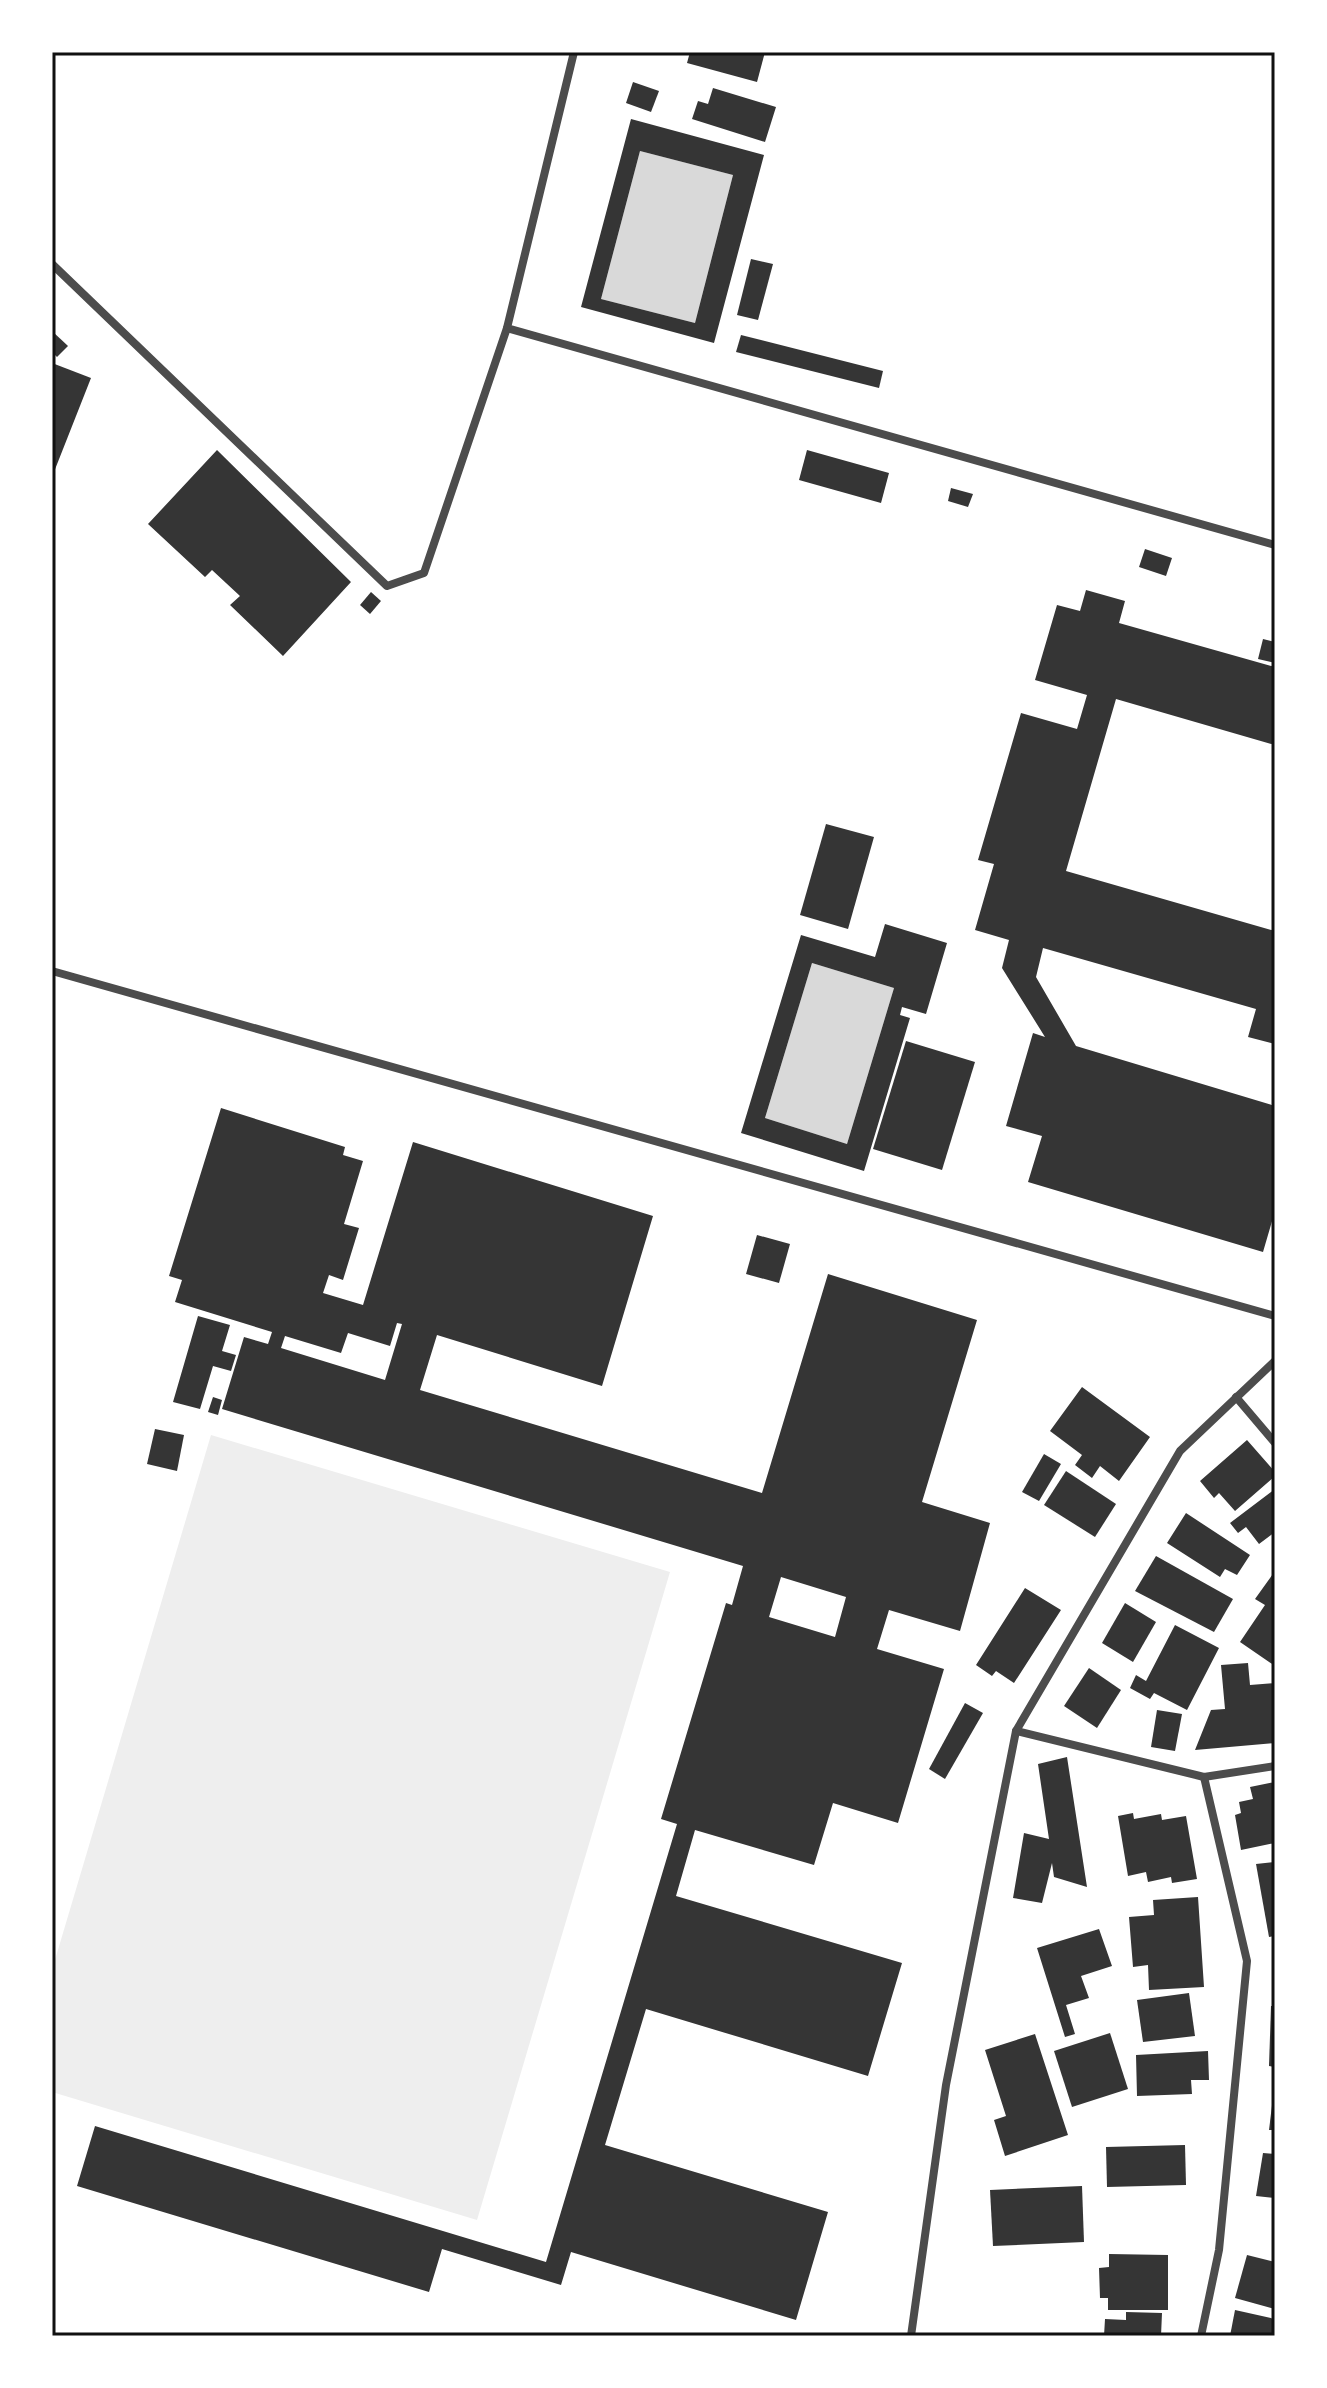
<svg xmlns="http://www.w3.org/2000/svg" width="1327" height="2388" font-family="'DejaVu Sans',sans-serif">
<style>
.green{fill:#eee}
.water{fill:#d9d9d9}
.building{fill:#353535;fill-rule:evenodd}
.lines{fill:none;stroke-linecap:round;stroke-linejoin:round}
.minor{stroke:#4c4c4c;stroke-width:8}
.neatline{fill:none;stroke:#111;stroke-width:3}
</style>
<rect width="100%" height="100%" fill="#fff"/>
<path class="green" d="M 211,1435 L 670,1572 L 477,2220 L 52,2092 L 52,1970 Z"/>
<g class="water">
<path d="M 640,151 L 733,175 L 695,323 L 601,299 Z"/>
<path d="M 812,963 L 894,988 L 847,1144 L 765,1118 Z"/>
</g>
<g class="building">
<path d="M 690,52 L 765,52 L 757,82 L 687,63 Z"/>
<path d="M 633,82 L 659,91 L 651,112 L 626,103 Z"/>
<path d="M 713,88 L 776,107 L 765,142 L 692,119 L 698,101 L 708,104 Z"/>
<path d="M 631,119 L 764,155 L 714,343 L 581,307 ZM 640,151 L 733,175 L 695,323 L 601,299 Z"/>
<path d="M 751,259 L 773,264 L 758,320 L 737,315 Z"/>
<path d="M 52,331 L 68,346 L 57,357 L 52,352 Z"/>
<path d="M 741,335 L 883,371 L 879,388 L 736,352 Z"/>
<path d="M 52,363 L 91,378 L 52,477 Z"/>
<path d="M 217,450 L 351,582 L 283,656 L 230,605 L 240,596 L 212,570 L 205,577 L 148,524 Z"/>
<path d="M 807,450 L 889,473 L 881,503 L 799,480 Z"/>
<path d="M 951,488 L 973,494 L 968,507 L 948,501 Z"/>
<path d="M 1145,549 L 1172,558 L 1166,576 L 1139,567 Z"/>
<path d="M 1086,590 L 1125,601 L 1119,623 L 1275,667 L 1275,745 L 1116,699 L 1066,871 L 1275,931 L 1275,1044 L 1248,1037 L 1256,1009 L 1043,948 L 1036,977 L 1076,1046 L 1275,1106 L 1275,1211 L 1263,1252 L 1028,1182 L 1042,1136 L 1006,1126 L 1033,1033 L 1045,1037 L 1002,968 L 1009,940 L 975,930 L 994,864 L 978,860 L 1021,713 L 1077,729 L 1087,695 L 1035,680 L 1057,605 L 1080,611 Z"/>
<path d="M 371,592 L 381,601 L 370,614 L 360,605 Z"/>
<path d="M 1263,639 L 1275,642 L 1275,663 L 1258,659 Z"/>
<path d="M 826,824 L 874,837 L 848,929 L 800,915 Z"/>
<path d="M 885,924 L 947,943 L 926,1014 L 902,1007 L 900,1015 L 910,1018 L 864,1171 L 741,1133 L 801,935 L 875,957 ZM 812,963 L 894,988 L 847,1144 L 765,1118 Z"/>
<path d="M 906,1041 L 975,1062 L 942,1170 L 873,1149 Z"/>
<path d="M 221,1108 L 345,1147 L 343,1155 L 363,1161 L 344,1224 L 359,1228 L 343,1280 L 329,1275 L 323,1293 L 363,1305 L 413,1142 L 653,1216 L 602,1386 L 437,1335 L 420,1390 L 762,1493 L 828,1274 L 977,1320 L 922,1502 L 990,1523 L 960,1631 L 889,1610 L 877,1649 L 944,1669 L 898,1823 L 833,1803 L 814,1865 L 695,1830 L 676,1896 L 902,1963 L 868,2076 L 646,2009 L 605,2145 L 828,2212 L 796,2320 L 571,2252 L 561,2285 L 442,2249 L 429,2292 L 77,2186 L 95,2126 L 546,2262 L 677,1824 L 661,1819 L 726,1603 L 732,1605 L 743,1566 L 222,1409 L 244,1337 L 268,1344 L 272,1332 L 175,1302 L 182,1280 L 169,1276 ZM 397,1323 L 402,1324 L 385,1380 L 281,1348 L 285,1336 L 341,1353 L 348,1333 L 390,1346 ZM 781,1577 L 846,1597 L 835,1637 L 769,1617 Z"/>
<path d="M 757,1235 L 790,1244 L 779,1283 L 746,1274 Z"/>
<path d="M 198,1316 L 230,1325 L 222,1351 L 236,1355 L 231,1371 L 213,1366 L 200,1409 L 173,1402 Z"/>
<path d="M 1082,1387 L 1150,1437 L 1119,1481 L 1100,1466 L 1092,1478 L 1075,1465 L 1082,1455 L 1050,1431 Z"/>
<path d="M 213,1397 L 222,1400 L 218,1415 L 208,1412 Z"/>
<path d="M 155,1429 L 184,1435 L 177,1471 L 147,1464 Z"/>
<path d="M 1247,1440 L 1275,1472 L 1275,1476 L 1235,1511 L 1219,1493 L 1214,1498 L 1200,1481 Z"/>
<path d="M 1044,1454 L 1061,1464 L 1039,1501 L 1022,1492 Z"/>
<path d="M 1066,1471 L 1116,1504 L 1095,1537 L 1044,1505 Z"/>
<path d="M 1275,1489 L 1275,1532 L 1259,1544 L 1246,1527 L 1238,1533 L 1230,1523 Z"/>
<path d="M 1186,1513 L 1250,1555 L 1237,1575 L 1225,1569 L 1220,1577 L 1167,1543 Z"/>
<path d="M 1156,1556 L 1233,1599 L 1214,1632 L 1135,1591 Z"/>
<path d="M 1275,1571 L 1275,1666 L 1240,1642 L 1265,1605 L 1255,1599 Z"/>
<path d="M 1025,1588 L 1061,1610 L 1014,1683 L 996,1671 L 992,1676 L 976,1665 Z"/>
<path d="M 1125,1603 L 1156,1622 L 1133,1662 L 1102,1643 Z"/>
<path d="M 1175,1625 L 1219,1648 L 1187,1710 L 1154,1693 L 1150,1699 L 1130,1688 L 1136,1675 L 1146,1681 Z"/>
<path d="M 1248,1663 L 1250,1685 L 1275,1683 L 1275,1743 L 1195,1750 L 1211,1710 L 1225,1709 L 1221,1665 Z"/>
<path d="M 1089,1668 L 1121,1690 L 1097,1728 L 1064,1706 Z"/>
<path d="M 965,1703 L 983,1713 L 945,1779 L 929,1769 Z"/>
<path d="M 1157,1710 L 1182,1714 L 1175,1751 L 1151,1747 Z"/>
<path d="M 1067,1757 L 1087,1887 L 1054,1877 L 1052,1863 L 1042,1903 L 1013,1898 L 1024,1833 L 1049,1839 L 1038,1764 Z"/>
<path d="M 1275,1782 L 1275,1843 L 1241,1850 L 1235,1815 L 1241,1813 L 1239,1802 L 1253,1799 L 1250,1787 Z"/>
<path d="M 1133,1813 L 1134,1819 L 1161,1814 L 1162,1820 L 1186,1816 L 1197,1879 L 1172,1883 L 1171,1877 L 1148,1882 L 1146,1872 L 1128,1876 L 1118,1816 Z"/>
<path d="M 1275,1862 L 1275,1936 L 1269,1937 L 1256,1864 Z"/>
<path d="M 1198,1897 L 1204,1987 L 1149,1990 L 1148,1965 L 1133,1967 L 1129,1917 L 1154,1915 L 1153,1900 Z"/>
<path d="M 1099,1929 L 1112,1966 L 1081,1976 L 1089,1998 L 1066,2005 L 1075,2034 L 1065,2037 L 1037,1948 Z"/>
<path d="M 1189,1993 L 1195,2036 L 1143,2042 L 1137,2000 Z"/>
<path d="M 1271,2006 L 1275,2006 L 1275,2067 L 1269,2066 Z"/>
<path d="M 1110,2033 L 1128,2089 L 1072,2107 L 1054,2051 Z"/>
<path d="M 1035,2034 L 1068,2135 L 1005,2156 L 994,2120 L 1006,2116 L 985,2050 Z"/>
<path d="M 1208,2051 L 1209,2080 L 1191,2080 L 1192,2094 L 1137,2096 L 1136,2055 Z"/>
<path d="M 1273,2097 L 1275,2097 L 1275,2130 L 1269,2130 Z"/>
<path d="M 1185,2145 L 1186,2185 L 1107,2187 L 1106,2147 Z"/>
<path d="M 1263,2153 L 1275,2154 L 1275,2198 L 1256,2196 Z"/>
<path d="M 1082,2186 L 1084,2242 L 993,2246 L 990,2190 Z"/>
<path d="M 1109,2254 L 1168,2255 L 1168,2310 L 1108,2310 L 1108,2298 L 1100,2298 L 1099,2268 L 1109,2267 Z"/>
<path d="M 1247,2255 L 1275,2262 L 1275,2309 L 1235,2298 Z"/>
<path d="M 1235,2310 L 1275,2319 L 1275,2336 L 1230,2336 Z"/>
<path d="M 1126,2312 L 1162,2313 L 1161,2336 L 1104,2336 L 1105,2319 L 1126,2320 Z"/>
</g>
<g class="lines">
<g class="minor">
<path d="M 574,52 L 507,328 L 1275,545"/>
<path d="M 52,264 L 387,586 L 424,573 L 507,328"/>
<path d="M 52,971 L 1275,1316"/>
<path d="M 1236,1397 L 1275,1443"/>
<path d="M 1016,1731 L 1204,1777 L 1275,1766"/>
<path d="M 911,2336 L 946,2085 L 1016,1731 L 1180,1451 L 1275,1361"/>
<path d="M 1201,2336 L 1219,2250 L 1247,1961 L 1204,1777"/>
</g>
</g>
<rect width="1327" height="2388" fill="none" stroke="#ffffff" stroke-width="108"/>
<rect x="54" y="54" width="1219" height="2280" class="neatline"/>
</svg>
